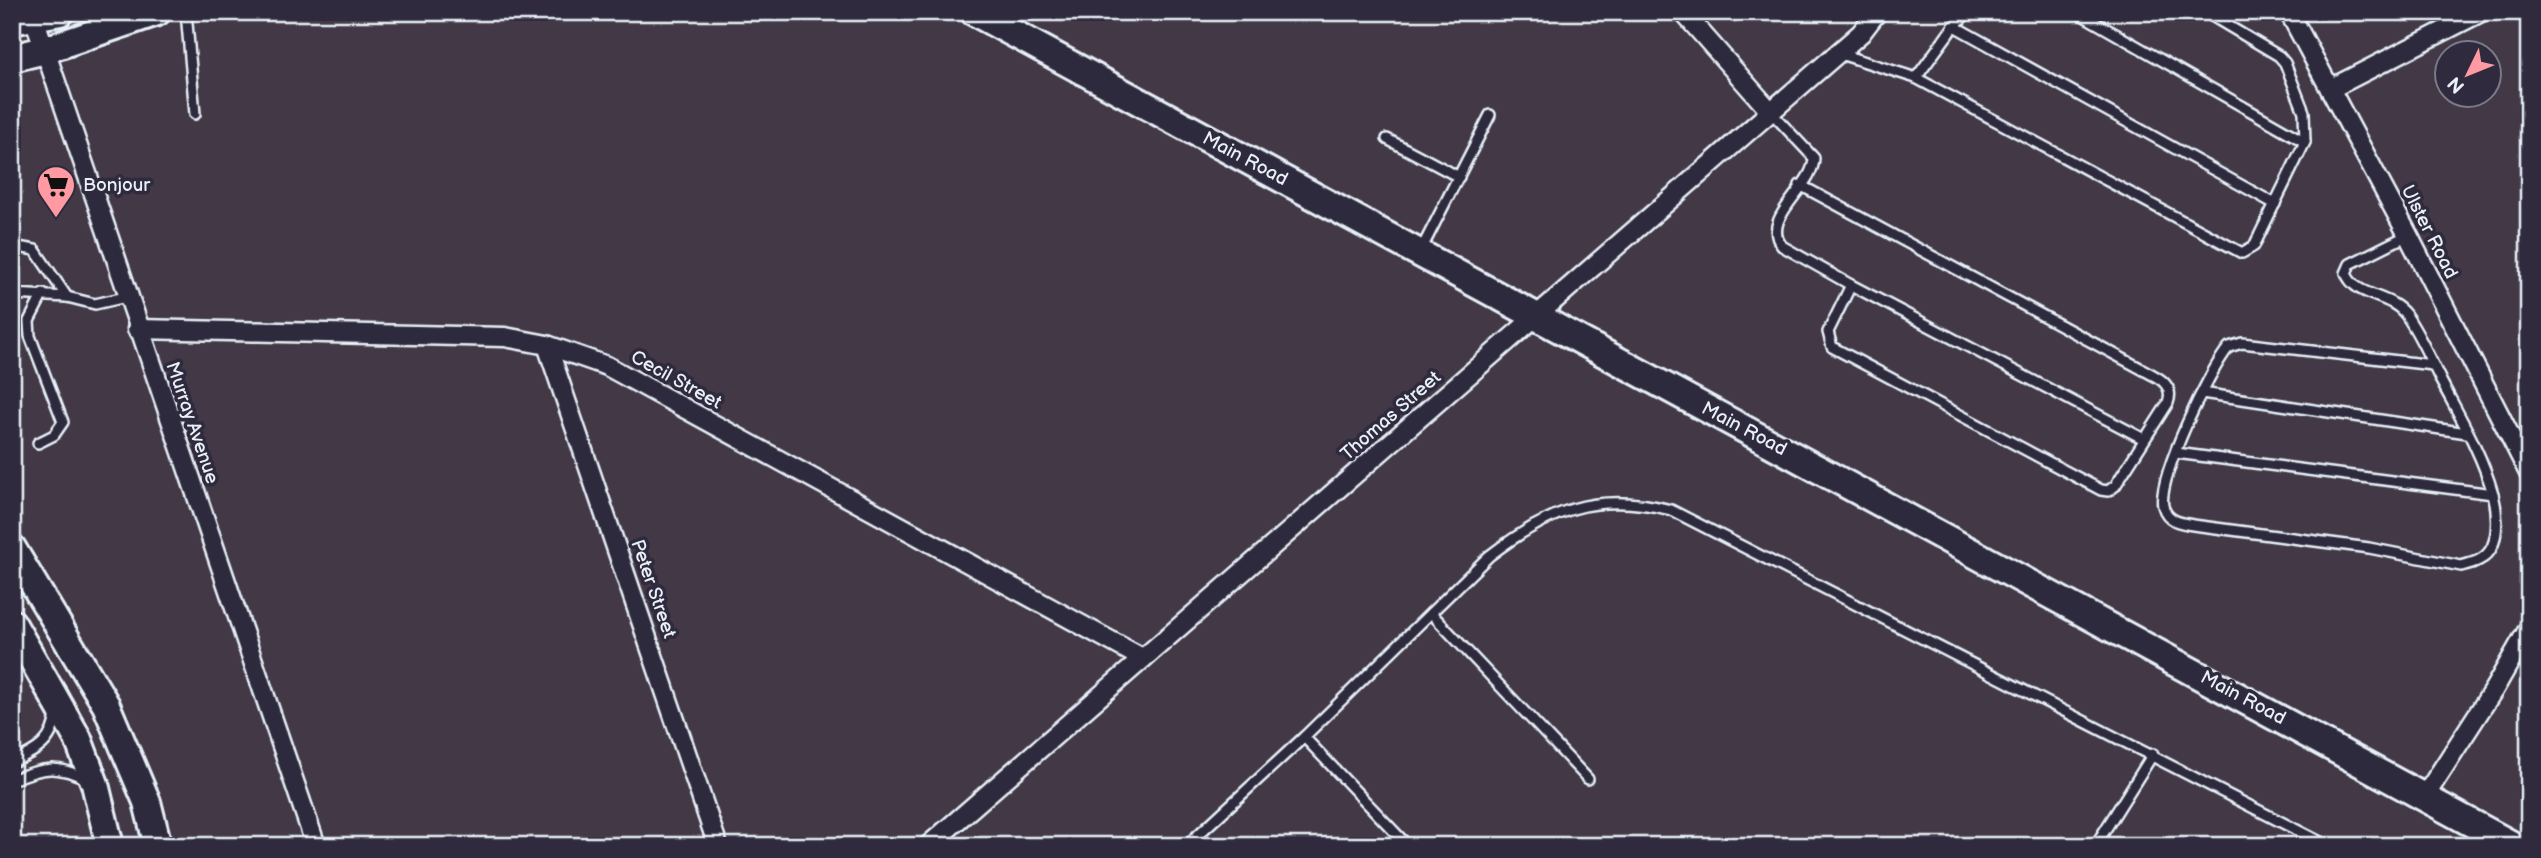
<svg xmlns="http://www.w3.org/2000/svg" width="2541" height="858" font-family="'Balsamiq Sans',sans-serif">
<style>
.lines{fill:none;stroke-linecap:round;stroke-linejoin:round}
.service-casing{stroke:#e8f1f8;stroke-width:14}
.minor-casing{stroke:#e8f1f8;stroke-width:23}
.secondary-casing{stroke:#e8f1f8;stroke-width:32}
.service{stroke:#2f2a3d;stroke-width:9}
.minor{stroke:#2f2a3d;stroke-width:18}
.secondary{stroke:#2f2a3d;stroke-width:26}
.labels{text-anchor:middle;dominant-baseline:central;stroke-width:7;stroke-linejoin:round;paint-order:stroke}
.street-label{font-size:19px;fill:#e8f1f8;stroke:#2f2a3d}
.poi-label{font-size:19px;fill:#e8f1f8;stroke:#2f2a3d;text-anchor:start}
</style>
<rect width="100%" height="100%" fill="#423846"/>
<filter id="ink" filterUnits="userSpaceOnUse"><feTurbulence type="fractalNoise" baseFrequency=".0143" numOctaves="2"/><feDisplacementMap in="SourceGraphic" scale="14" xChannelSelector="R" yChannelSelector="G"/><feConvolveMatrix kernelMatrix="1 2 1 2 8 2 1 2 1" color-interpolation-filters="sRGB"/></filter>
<g filter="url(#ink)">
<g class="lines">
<defs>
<g id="service">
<path d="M 186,12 L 195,114"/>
<path d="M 2077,12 L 2305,142"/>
<path d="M 1954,26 L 2275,204"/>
<path d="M 1837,53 L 1916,78 L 2242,253 L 2254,246 L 2305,142 L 2304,112 L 2285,63 L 2279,56 L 2205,12"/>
<path d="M 1916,78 L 1954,26 L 1968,12"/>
<path d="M 1770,111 L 1814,158 C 1814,187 1759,218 1782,246 L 1851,285 L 1828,332 L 1832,347 L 2101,490 L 2108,491 L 2115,486 L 2168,403 C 2173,389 2165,381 2153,375 L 1800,185"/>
<path d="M 1387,139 L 1459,177"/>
<path d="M 2408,235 L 2350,264 L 2346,273 C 2355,298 2390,293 2406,315 C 2420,335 2430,359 2441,381 C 2460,417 2482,454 2493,494 C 2497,509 2499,532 2492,547 C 2486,560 2473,563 2461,566 L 2369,548 L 2193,525 C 2180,523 2167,521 2163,506 C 2157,478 2210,369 2229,347 L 2242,343 L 2433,365"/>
<path d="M 12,246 L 35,250 L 67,297"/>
<path d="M 1420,252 L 1490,115"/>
<path d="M 1851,285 L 2144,439"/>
<path d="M 12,294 L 67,297 L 95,304 L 126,297"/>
<path d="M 2202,393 L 2467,433"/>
<path d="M 38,443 L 54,435 L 63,422 L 30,336 L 29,321 L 43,294"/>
<path d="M 2176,453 L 2493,494"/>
<path d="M 1431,613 L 1588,779"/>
<path d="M 1304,737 L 1408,846"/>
<path d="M 12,762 C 37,751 54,742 56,712"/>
<path d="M 12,780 C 42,767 58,764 88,780"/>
<path d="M 12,845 L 12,846"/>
<path d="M 1186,846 L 1304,737 L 1489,556 C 1549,510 1595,491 1671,510 L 2328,846"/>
<path d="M 2095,846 L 2153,754"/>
</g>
<g id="minor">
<path d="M 32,12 L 316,846"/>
<path d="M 1683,12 L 1770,111"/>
<path d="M 2289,12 L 2408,235 L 2529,473"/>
<path d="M 2330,89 L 2481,12"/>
<path d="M 137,329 L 505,337 L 547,345 L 607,366 L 1142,658"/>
<path d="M 547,345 L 718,846"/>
<path d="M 2425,796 L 2494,689 L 2529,628"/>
<path d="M 928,846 L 1861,33 L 1877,12"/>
</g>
<g id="secondary">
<path d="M 974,12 L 2514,846"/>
<path d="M 12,21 L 60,12"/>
<path d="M 12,58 L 45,50 L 157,12"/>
<path d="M 12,548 L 106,705 L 147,802 L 158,846"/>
<path d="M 12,623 L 78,739 L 95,784 L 110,846"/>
</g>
</defs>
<use href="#service" class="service-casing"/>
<use href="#minor" class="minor-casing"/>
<use href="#secondary" class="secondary-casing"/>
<use href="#service" class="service"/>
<use href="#minor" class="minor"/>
<use href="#secondary" class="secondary"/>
</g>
</g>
<defs>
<symbol id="supermarket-pin" viewBox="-11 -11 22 30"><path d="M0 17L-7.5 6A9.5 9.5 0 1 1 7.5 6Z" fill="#ff9aa2" stroke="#2f2a3d"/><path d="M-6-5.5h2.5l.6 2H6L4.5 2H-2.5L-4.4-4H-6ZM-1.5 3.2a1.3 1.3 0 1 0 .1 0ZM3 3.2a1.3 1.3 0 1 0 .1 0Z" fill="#111"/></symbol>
</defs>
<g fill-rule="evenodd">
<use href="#supermarket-pin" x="34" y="163" width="44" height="60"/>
</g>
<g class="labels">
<g class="street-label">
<text transform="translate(1245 159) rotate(28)">Main Road</text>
<text transform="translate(2429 232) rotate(63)">Ulster Road</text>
<text transform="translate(676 380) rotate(29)">Cecil Street</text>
<text transform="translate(1391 416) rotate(-41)">Thomas Street</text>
<text transform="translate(192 423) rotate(71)">Murray Avenue</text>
<text transform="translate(1744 429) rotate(28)">Main Road</text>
<text transform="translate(653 589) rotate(71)">Peter Street</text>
<text transform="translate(2243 698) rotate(28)">Main Road</text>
</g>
<g class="poi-label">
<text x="83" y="185">Bonjour</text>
</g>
</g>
<rect width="2541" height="858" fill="none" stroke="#2f2a3d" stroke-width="42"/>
<rect x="21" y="21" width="2499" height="816" fill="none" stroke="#e8f1f8" stroke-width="2.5" filter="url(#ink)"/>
<g transform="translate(2468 74) rotate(227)"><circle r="33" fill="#2f2a3d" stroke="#797a88" stroke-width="2"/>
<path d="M0-5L12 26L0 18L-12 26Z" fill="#ff9aa2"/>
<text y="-10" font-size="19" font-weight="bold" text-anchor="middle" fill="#e8f1f8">N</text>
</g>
</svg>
